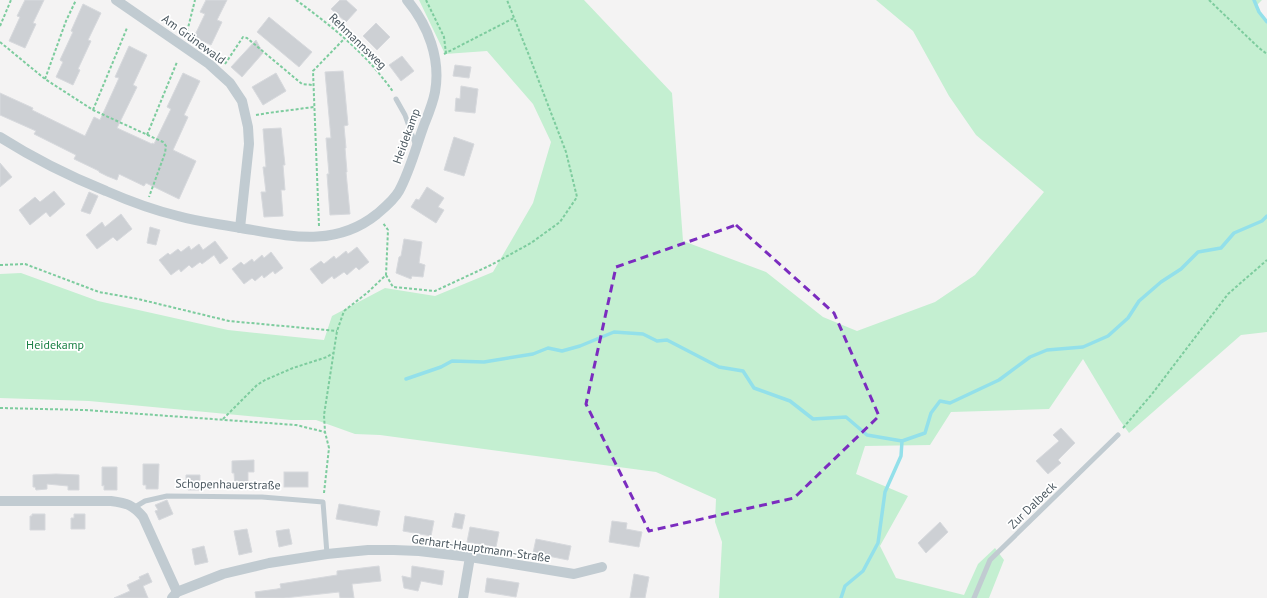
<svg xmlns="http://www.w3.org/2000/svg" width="1267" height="598" font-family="'PT Sans',sans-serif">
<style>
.green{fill:#c4efd1}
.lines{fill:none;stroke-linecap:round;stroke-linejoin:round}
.stream{stroke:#93e0ea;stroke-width:3.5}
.building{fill:#cdd0d4;stroke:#d7d9dd}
.path{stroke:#7dcc9e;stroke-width:2;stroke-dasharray:3 2;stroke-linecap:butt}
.service{stroke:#c1cbd1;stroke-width:5}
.minor{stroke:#c1cbd1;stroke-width:10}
.marked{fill:none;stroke:#7b2cbf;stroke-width:3;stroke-dasharray:8 5;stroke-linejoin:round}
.labels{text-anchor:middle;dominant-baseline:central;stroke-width:3.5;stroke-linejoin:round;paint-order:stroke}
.street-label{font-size:12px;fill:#4b5860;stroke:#fff}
.park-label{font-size:12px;fill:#1b8145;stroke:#fff}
</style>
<rect width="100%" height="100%" fill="#f4f3f3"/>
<path class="green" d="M 419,0 L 584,0 L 672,93 L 683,241 L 766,272 L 823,317 L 857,331 L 935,302 L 975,275 L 1044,192 L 976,135 L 949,96 L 913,31 L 876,0 L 1262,0 L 1257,5 L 1267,24 L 1267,332 L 1241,335 L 1129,433 L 1119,419 L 1083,359 L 1049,409 L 951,412 L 930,445 L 865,446 L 856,474 L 908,496 L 880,546 L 896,578 L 964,595 L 978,564 L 995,548 L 1004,560 L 989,598 L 719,598 L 722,542 L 715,522 L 716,499 L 656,472 L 380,435 L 355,434 L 316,420 L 291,420 L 89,401 L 0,398 L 0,274 L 21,273 L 98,301 L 228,330 L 324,340 L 332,316 L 385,288 L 435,296 L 493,272 L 533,203 L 551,142 L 533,104 L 487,51 L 445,54 Z"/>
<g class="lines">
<g class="stream">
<path d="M 1254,0 L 1259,12 L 1267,22"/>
<path d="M 406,379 L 441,367 L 452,361 L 484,362 L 533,354 L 548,348 L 562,351 L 580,346 L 614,332 L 643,334 L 657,341 L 667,340 L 719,367 L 743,371 L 754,388 L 790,401 L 813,419 L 846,417 L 867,435 L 902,441"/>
<path d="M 841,598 L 845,586 L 863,571 L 878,543 L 885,492 L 901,456 L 902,441 L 925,433 L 931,413 L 940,401 L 950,403 L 999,380 L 1030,357 L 1047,350 L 1083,347 L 1108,336 L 1128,318 L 1139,301 L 1161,282 L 1181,269 L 1198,252 L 1221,248 L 1234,233 L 1262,221 L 1267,216"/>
</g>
</g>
<g class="building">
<path d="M 25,0 L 44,0 L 33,23 L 36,24 L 25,48 L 9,41 L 20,17 L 17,16 Z"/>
<path d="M 206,0 L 227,0 L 217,20 L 222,22 L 211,45 L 194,37 L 205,14 L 200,12 Z"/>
<path d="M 340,0 L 346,0 L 357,10 L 346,22 L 331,9 Z"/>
<path d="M 83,4 L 101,13 L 88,40 L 91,41 L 78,69 L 80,70 L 73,85 L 56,77 L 63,62 L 60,60 L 73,32 L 71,31 Z"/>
<path d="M 269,17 L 312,52 L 299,67 L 257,32 Z"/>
<path d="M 376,23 L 390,37 L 377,50 L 363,36 Z"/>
<path d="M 256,40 L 263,53 L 242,77 L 231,67 Z"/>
<path d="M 129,46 L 147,55 L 133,85 L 137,87 L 117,128 L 152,144 L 152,143 L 154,144 L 171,109 L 167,107 L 183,73 L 200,81 L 184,115 L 188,117 L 173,150 L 196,161 L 179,199 L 146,183 L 144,186 L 119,174 L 117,180 L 107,176 L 99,172 L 99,171 L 74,159 L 76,155 L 34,134 L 36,131 L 0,115 L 0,93 L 33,108 L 32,110 L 85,136 L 94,117 L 100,120 L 119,78 L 115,77 Z"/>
<path d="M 402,56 L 414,71 L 401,81 L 389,65 Z"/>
<path d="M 455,65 L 471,67 L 469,78 L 453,76 Z"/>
<path d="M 343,71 L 348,125 L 344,126 L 346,148 L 345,148 L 347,172 L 346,172 L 350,214 L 330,215 L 327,174 L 329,174 L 326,138 L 331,138 L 325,72 Z"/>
<path d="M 276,73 L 286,91 L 263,105 L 252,87 Z"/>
<path d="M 461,86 L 478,89 L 475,113 L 455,111 L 456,98 L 460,99 Z"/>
<path d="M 281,128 L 285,165 L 283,165 L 285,190 L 281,190 L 283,216 L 264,217 L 261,192 L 266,192 L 263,167 L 266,167 L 263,129 Z"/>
<path d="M 454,137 L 474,144 L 464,176 L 444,170 Z"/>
<path d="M 0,163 L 12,177 L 0,187 Z"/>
<path d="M 427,187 L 444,198 L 438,207 L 444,210 L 436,223 L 411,207 L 416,199 L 419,200 Z"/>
<path d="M 54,191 L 65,204 L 50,217 L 46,212 L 30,225 L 19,210 L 35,197 L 40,202 Z"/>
<path d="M 89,192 L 98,196 L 90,214 L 81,211 Z"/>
<path d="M 121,214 L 132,229 L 117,241 L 113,237 L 97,249 L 86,235 L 102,222 L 105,227 Z"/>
<path d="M 150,227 L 160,230 L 156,245 L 147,243 Z"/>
<path d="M 404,239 L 422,242 L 419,263 L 425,265 L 423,277 L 412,276 L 411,279 L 396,273 L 399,257 L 401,256 Z"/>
<path d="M 215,241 L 228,258 L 220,264 L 214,255 L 202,264 L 200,262 L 192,268 L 189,265 L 181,272 L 179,269 L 171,275 L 159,260 L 168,253 L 170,255 L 178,249 L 181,252 L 189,246 L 191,250 L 199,244 L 203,250 Z"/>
<path d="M 357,247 L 369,262 L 359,270 L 356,267 L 347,275 L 344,272 L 334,279 L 332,276 L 322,284 L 310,269 L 321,261 L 324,264 L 334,256 L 336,259 L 346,251 L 348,254 Z"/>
<path d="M 271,252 L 283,268 L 275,274 L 273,271 L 264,278 L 262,275 L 255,281 L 252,278 L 244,284 L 232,269 L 241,262 L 244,265 L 252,259 L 254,262 L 262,255 L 264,258 Z"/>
<path d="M 1061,428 L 1075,443 L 1058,460 L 1061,463 L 1048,474 L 1036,461 L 1059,441 L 1053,435 Z"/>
<path d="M 254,460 L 254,472 L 248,472 L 248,487 L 235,487 L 234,473 L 232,473 L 232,461 Z"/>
<path d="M 143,464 L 159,464 L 158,489 L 146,489 L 146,485 L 143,485 Z"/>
<path d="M 102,467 L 117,467 L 117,490 L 104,490 L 104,485 L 102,486 Z"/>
<rect x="284" y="472" width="24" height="15"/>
<path d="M 56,474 L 79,475 L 79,490 L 68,490 L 68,486 L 47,484 L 47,489 L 36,490 L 35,487 L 33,487 L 33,475 Z"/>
<path d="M 186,475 L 200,475 L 200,490 L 188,490 L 188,485 L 186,485 Z"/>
<path d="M 167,500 L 173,514 L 159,520 L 155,511 L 158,510 L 155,505 Z"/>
<path d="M 339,504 L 380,511 L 377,526 L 336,519 Z"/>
<path d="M 455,513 L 465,515 L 462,529 L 452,527 Z"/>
<path d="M 32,514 L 45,514 L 45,530 L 30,530 L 30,516 L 32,516 Z"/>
<path d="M 74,514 L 85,514 L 85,529 L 71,529 L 71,518 L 74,518 Z"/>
<path d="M 405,516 L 434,521 L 431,536 L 403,531 Z"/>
<path d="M 612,521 L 627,523 L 626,529 L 642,532 L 639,547 L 609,542 Z"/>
<path d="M 940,522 L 948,532 L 926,553 L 918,543 Z"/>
<path d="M 470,527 L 499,532 L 496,547 L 467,542 Z"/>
<path d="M 247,529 L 252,552 L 239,555 L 234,531 Z"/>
<path d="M 289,529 L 292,544 L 279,547 L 276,531 Z"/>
<path d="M 536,539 L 571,546 L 568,560 L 533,553 Z"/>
<path d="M 204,546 L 208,562 L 195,565 L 192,549 Z"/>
<path d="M 379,566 L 381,581 L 352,584 L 354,598 L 340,598 L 339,592 L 284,598 L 256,598 L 255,592 L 277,589 L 281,588 L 280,584 L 337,575 L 337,571 Z"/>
<path d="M 412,566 L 444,571 L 442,585 L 421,581 L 418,591 L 404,588 L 402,576 L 411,578 Z"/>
<path d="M 148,573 L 152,582 L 143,586 L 148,598 L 114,598 L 130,591 L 127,585 L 140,579 L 139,577 Z"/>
<path d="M 634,574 L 649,577 L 645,598 L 630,598 Z"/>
<path d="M 487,578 L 519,583 L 516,597 L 485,592 Z"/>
</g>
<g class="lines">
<g class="path">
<path d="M 296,0 C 325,21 355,45 378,72 C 383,79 389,85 393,92"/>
<path d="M 426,0 L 444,37 L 446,53"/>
<path d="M 1209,0 L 1259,48 L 1267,54"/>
<path d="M 0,26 L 11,0"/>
<path d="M 186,36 L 195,0"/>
<path d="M 0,42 L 45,79 L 93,110 L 163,142 L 166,146 L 165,153 L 149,197"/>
<path d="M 444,54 L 514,18"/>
<path d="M 225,64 L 243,37 L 247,38 L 302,84 L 313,85"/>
<path d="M 45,79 L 66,21 L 76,0"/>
<path d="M 93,110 L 127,28"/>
<path d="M 256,115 L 268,113 L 314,107"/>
<path d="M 147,135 L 177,62"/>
<path d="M 319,226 L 313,71 L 344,39"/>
<path d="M 0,265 L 25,264 L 99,292 L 138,299 L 229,321 L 337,331"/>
<path d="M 386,275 L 393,287 L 435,291 L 491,265 L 531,243 L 560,222 L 577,197 L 566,152 L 530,58 L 507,0"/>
<path d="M 0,408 L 85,410 L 296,425 L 325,432"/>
<path d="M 223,419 L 257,385 L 265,380 L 293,368 L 327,357 L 333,353"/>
<path d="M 1123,428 L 1152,394 L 1228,294 L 1267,260"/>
<path d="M 324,493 L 329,448 L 325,432 L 324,415 L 337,331 L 344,311 L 367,293 L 386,275 L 388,230 L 383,223"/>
</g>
<g class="service">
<path d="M 396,99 L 405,115 L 416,146"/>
<path d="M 135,507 L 145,501 L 167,496 L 262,497 L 323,502 L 327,554"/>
<path d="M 974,598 L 990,560 L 1118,435"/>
</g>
<g class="minor">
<path d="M 116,0 L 209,64 L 230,83 L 242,101 L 248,127 L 249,144 L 240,228"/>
<path d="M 0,137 C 33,158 69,176 106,191 C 129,201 153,210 178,216 C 199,222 220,224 241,228 C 289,236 335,248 377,214 C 384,208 394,200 399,191 C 410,171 416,147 424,125 C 428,115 433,103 435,92 C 441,59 428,25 407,0"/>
<path d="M 0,501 L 111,501 C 127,503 133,505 143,517 L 177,592"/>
<path d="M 172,598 L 177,592 L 223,574 L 269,563 L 327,554 L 368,550 L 394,550 L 419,551 L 470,557 L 574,574 L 602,567"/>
<path d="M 463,598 L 470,557"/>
</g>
</g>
<path class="marked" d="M 736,225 L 834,313 L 879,416 L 794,498 L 649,531 L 586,404 L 616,267 Z"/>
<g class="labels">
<g class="street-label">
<text transform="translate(194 39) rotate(36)">Am Grünewald</text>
<text transform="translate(358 41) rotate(44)">Rehmannsweg</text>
<text transform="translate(406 136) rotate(-70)">Heidekamp</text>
<text transform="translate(228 484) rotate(1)">Schopenhauerstraße</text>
<text transform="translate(1032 505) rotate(-44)">Zur Dalbeck</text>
<text transform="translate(481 548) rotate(8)">Gerhart-Hauptmann-Straße</text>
</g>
<g class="park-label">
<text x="55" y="344">Heidekamp</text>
</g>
</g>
</svg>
